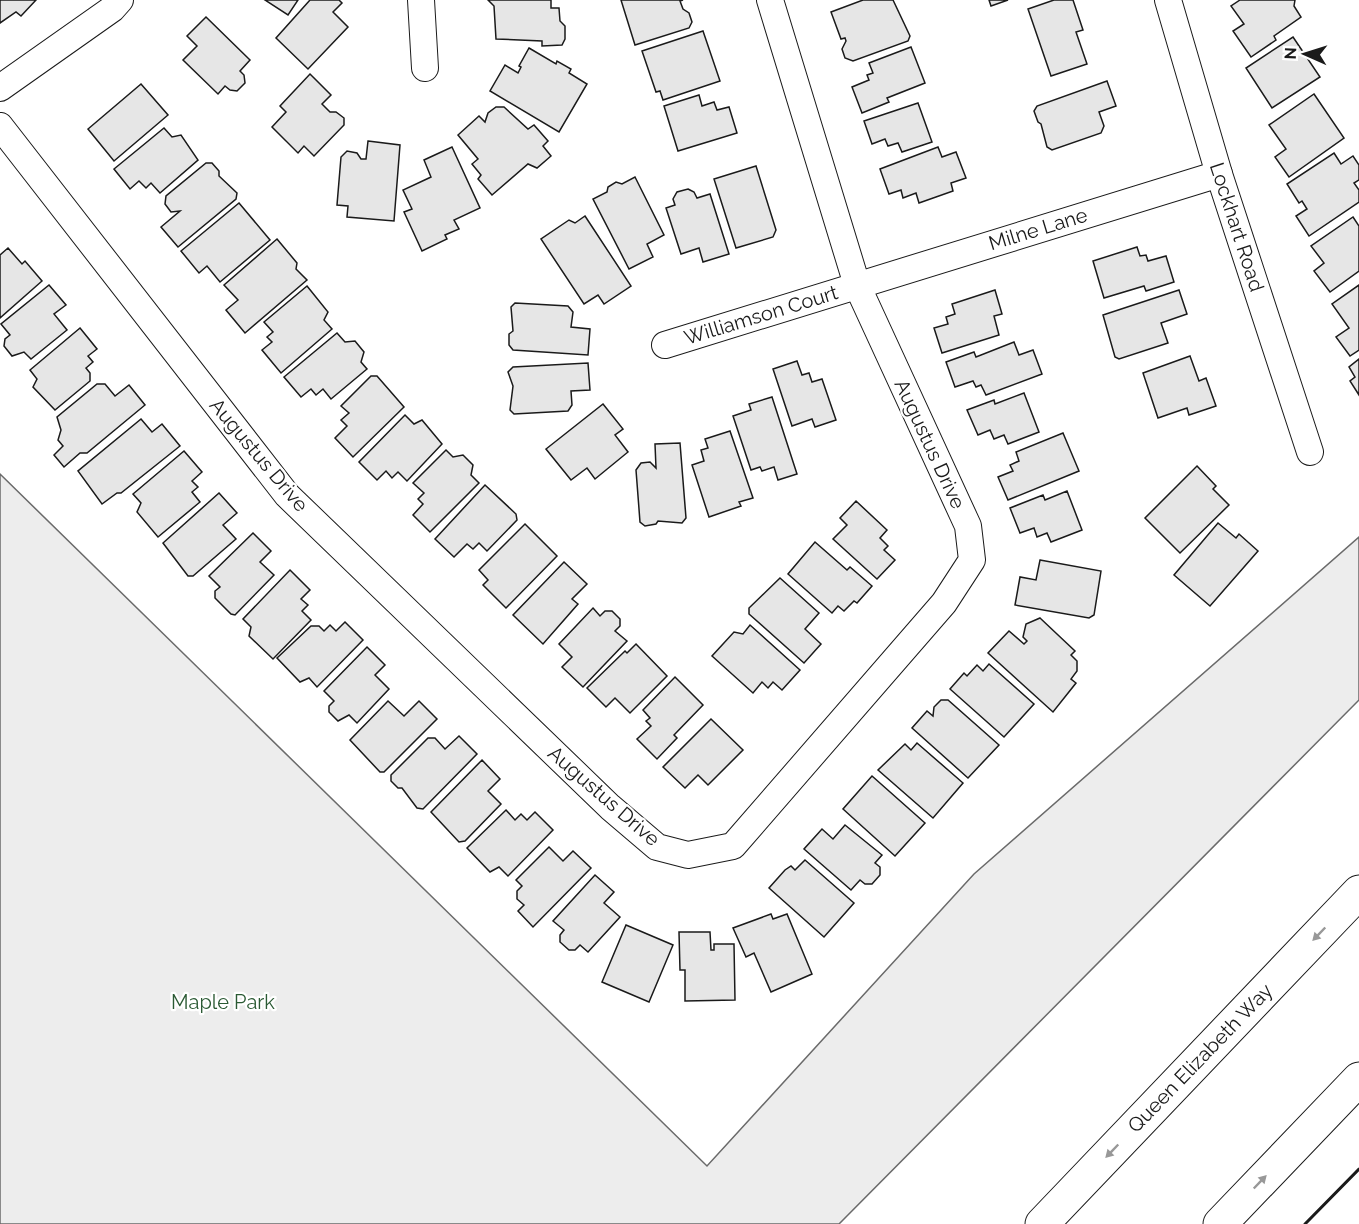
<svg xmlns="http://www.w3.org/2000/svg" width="1359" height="1224" font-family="Raleway,sans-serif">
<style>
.built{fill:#ededed;stroke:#6a6a6a;stroke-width:1.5}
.building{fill:#e6e6e6;stroke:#1a1a1a;stroke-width:1.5}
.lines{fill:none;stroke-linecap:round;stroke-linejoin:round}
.minor-casing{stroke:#1a1a1a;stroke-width:28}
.motorway-casing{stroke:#1a1a1a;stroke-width:35}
.minor{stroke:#fff;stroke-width:26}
.motorway{stroke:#fff;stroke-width:33}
.wall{stroke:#1a1a1a;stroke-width:3}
.oneway{fill:#989898}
.labels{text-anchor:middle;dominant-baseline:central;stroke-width:4.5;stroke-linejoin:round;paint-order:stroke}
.street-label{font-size:20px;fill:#1a1a1a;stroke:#fff}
.park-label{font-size:20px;fill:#2b5a34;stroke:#fff}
</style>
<rect width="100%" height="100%" fill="#fff"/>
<path class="built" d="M 0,474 L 707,1166 L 974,874 L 1359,537 L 1359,700 L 839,1224 L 0,1224 Z"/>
<g class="building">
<path d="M 0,0 L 36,0 L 21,16 L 16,12 L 0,23 Z"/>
<path d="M 265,0 L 298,0 L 288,15 Z"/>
<path d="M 310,0 L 339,0 L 342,3 L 333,12 L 348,27 L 308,69 L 276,38 Z"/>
<path d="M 488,0 L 551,0 L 551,8 L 559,8 L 560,21 L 565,26 L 565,39 L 562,45 L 542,46 L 542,41 L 496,39 L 494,6 Z"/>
<path d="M 621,0 L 683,0 L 680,1 L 683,9 L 689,13 L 692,22 L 689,28 L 635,45 Z"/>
<path d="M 863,0 L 893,0 L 910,36 L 908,41 L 853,61 L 845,58 L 842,49 L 846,41 L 845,38 L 841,39 L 831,12 Z"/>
<path d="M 989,0 L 1008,0 L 991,6 Z"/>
<path d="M 1054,0 L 1073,0 L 1083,30 L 1076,32 L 1087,64 L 1051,76 L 1028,9 Z"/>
<path d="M 1240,0 L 1295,0 L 1294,6 L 1301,17 L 1274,36 L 1276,40 L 1251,57 L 1233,31 L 1244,24 L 1231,6 Z"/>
<path d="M 206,17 L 250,60 L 240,71 L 244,75 L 245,83 L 237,91 L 230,90 L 225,86 L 218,94 L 183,60 L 197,46 L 187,36 Z"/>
<path d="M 703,31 L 720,81 L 663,100 L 660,91 L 656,92 L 642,51 Z"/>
<path d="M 1293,37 L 1320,77 L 1272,108 L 1246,68 Z"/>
<path d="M 911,47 L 925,83 L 887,98 L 889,102 L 862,113 L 852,87 L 869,80 L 867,75 L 873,73 L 869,63 Z"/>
<path d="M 529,48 L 556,64 L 557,61 L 571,69 L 569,73 L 587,84 L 559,132 L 490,91 L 505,65 L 518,73 L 521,67 L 519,66 Z"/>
<path d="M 310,74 L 331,95 L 322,104 L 330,112 L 336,112 L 344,118 L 344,125 L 314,156 L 304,146 L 298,153 L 272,127 L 286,112 L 280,106 Z"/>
<path d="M 1107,81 L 1116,106 L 1099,112 L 1104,126 L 1101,133 L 1052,150 L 1047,147 L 1041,124 L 1038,122 L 1034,111 L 1037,106 Z"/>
<path d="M 141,84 L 168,115 L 114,161 L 88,129 Z"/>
<path d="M 1314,94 L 1344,138 L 1289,177 L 1275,157 L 1286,149 L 1269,125 Z"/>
<path d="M 699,95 L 702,106 L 714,102 L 717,110 L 729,107 L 737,133 L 678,151 L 664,106 Z"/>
<path d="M 918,103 L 932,142 L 902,152 L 898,143 L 888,146 L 885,139 L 872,144 L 864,121 Z"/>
<path d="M 496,107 L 504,107 L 528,129 L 534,125 L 548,141 L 543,146 L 551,156 L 537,168 L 528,164 L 492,195 L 478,179 L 481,175 L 472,164 L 478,159 L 458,135 L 479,116 L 485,122 L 488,113 Z"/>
<path d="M 164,128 L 172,137 L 181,135 L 198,160 L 160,193 L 151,183 L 146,188 L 139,181 L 130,189 L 114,169 Z"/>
<path d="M 368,141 L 400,145 L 394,221 L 347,217 L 348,206 L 337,205 L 341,157 L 347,151 L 357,153 L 361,159 L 366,159 Z"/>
<path d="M 452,147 L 480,208 L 454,220 L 459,229 L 445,235 L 447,239 L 422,251 L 404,212 L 412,209 L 403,190 L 431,177 L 424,160 Z"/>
<path d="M 938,147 L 942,157 L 956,152 L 966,178 L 951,183 L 953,191 L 919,203 L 916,193 L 903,198 L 901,190 L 889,194 L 880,169 Z"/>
<path d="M 1334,153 L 1341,164 L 1353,156 L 1359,165 L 1359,180 L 1354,183 L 1359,190 L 1359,202 L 1309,236 L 1296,216 L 1307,209 L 1302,201 L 1299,203 L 1287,184 Z"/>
<path d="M 206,163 L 212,163 L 219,171 L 219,176 L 237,193 L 236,199 L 178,247 L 161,227 L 180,211 L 171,212 L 165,204 L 166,196 Z"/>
<path d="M 756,166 L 776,230 L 773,237 L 736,248 L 714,179 Z"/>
<path d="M 635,177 L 664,235 L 647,244 L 653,257 L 629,269 L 593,199 L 607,192 L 608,187 L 616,182 L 622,184 Z"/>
<path d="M 688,189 L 694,192 L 697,198 L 710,194 L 729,254 L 703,262 L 699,248 L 681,254 L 666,208 L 675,205 L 673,199 L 677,192 Z"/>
<path d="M 239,203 L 270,240 L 220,282 L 207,266 L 199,273 L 181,251 Z"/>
<path d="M 585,216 L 631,286 L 604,304 L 598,295 L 584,304 L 541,239 L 569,220 L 575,223 Z"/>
<path d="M 1353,217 L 1359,226 L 1359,271 L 1330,292 L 1314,271 L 1324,263 L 1311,246 Z"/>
<path d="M 277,239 L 297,263 L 296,269 L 307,280 L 245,333 L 226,310 L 238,300 L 224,285 Z"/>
<path d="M 1137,247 L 1140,256 L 1146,255 L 1148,261 L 1166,256 L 1174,282 L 1146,291 L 1144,286 L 1104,298 L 1093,261 Z"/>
<path d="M 8,248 L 22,264 L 25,261 L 42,281 L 0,318 L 0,255 Z"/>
<path d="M 49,285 L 66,305 L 54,314 L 67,330 L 31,359 L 24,352 L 12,356 L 4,346 L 5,339 L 10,335 L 1,324 Z"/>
<path d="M 1359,285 L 1359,350 L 1350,356 L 1336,337 L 1349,328 L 1332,304 Z"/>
<path d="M 307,286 L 328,312 L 324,320 L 332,329 L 281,373 L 262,350 L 272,342 L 267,337 L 273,332 L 264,322 Z"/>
<path d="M 995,290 L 1002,314 L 994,316 L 999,335 L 942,353 L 934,328 L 948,324 L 946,317 L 955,314 L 952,304 Z"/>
<path d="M 1179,290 L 1187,314 L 1161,323 L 1168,343 L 1119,359 L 1115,357 L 1103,315 Z"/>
<path d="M 515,303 L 568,306 L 573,312 L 571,327 L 590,329 L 588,355 L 513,350 L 509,345 L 509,334 L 513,331 L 511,307 Z"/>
<path d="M 80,328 L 97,349 L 88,356 L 93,362 L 86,368 L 90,373 L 90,381 L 55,410 L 33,387 L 37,379 L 30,370 Z"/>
<path d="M 337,333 L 345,342 L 355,341 L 364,352 L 361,362 L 367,369 L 331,399 L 323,389 L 316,395 L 311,389 L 301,397 L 284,377 Z"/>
<path d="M 1014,342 L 1019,355 L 1033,350 L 1042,374 L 986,395 L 981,385 L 976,387 L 973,381 L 955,387 L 946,362 L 974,352 L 976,357 Z"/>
<path d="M 1190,356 L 1199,381 L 1206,378 L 1216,406 L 1189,415 L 1187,408 L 1158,418 L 1143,373 Z"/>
<path d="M 1359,359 L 1359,395 L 1350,381 L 1355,377 L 1349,367 Z"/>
<path d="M 797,361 L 802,375 L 809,373 L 812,382 L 822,379 L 836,420 L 815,427 L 812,419 L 792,426 L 773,369 Z"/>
<path d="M 588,363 L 590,390 L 571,391 L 572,405 L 568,411 L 514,414 L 510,410 L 513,386 L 508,372 L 513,367 Z"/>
<path d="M 371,376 L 377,376 L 404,407 L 353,457 L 335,438 L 347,426 L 341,420 L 349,413 L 341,406 Z"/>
<path d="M 97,384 L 105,384 L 115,396 L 129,385 L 145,405 L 87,453 L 80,453 L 64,467 L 54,455 L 63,446 L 58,440 L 61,430 L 57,417 Z"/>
<path d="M 1024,393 L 1039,432 L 1008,444 L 1004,435 L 994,439 L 990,430 L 978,435 L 967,410 L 994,400 L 995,404 Z"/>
<path d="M 772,397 L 797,474 L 778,480 L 774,467 L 762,471 L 760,467 L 751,470 L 733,416 L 751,410 L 749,404 Z"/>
<path d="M 603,404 L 623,429 L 615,435 L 628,452 L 595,479 L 587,468 L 571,480 L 546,449 Z"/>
<path d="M 405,415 L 414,424 L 422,420 L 442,444 L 407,481 L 398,472 L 392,478 L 386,471 L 377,480 L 359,462 Z"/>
<path d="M 141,419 L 152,432 L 162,424 L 180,446 L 121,493 L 117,493 L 102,504 L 78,471 Z"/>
<path d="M 730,431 L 753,498 L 739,502 L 741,506 L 709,517 L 692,465 L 704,461 L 701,450 L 708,448 L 705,439 Z"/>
<path d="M 1063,433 L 1079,471 L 1008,500 L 998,477 L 1013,471 L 1010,465 L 1019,461 L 1016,452 Z"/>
<path d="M 680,443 L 686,518 L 682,523 L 658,521 L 656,524 L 645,526 L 640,522 L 636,470 L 641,463 L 650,462 L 656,468 L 655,444 Z"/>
<path d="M 446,450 L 453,457 L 463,455 L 473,465 L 471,475 L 479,483 L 430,532 L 413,515 L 423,504 L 418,499 L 424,493 L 413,483 Z"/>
<path d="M 184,451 L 202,472 L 192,481 L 198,487 L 192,492 L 200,502 L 158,537 L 137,512 L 141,503 L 133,494 Z"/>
<path d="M 1197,466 L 1216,486 L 1213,489 L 1229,505 L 1180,553 L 1145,518 Z"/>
<path d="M 485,485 L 516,514 L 517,520 L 487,551 L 479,543 L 473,549 L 467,544 L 454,557 L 435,539 Z"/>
<path d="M 1067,491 L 1082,530 L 1051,542 L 1047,533 L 1037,537 L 1034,528 L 1020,533 L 1010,508 L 1043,495 L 1045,500 Z"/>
<path d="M 219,493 L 237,513 L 223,525 L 236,539 L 193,576 L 188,576 L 163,543 Z"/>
<path d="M 856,501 L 887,530 L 880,538 L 888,546 L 884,550 L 895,560 L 877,579 L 833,539 L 847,525 L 840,518 Z"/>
<path d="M 1218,523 L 1236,538 L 1239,534 L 1258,551 L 1210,606 L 1174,575 Z"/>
<path d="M 525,524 L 557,556 L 506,608 L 483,585 L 488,580 L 479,570 Z"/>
<path d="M 253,533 L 271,551 L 260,562 L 274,575 L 235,615 L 231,614 L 215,598 L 215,591 L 220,587 L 209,576 Z"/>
<path d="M 815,542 L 847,570 L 850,567 L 872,586 L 857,603 L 854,601 L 844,611 L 838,606 L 832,613 L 788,574 Z"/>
<path d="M 1040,560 L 1101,571 L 1094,615 L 1089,618 L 1015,605 L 1020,577 L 1036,580 Z"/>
<path d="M 564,562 L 587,584 L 572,599 L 578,604 L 543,644 L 513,615 Z"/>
<path d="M 290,570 L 310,590 L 301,599 L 308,605 L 302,611 L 311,620 L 273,659 L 249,636 L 251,627 L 243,619 Z"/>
<path d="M 780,578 L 819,613 L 805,629 L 821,644 L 804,663 L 749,614 L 749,608 Z"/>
<path d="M 593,608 L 600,616 L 605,611 L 612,611 L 620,619 L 620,626 L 615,631 L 627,641 L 583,687 L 562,667 L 572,657 L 559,644 Z"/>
<path d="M 1040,618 L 1075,651 L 1071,655 L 1077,661 L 1077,671 L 1071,679 L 1076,683 L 1053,712 L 988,653 L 1009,631 L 1024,644 L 1027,641 L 1023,637 L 1026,624 Z"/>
<path d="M 345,622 L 363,640 L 317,687 L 309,678 L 300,682 L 277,658 L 311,626 L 319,626 L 324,631 L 330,625 L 336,631 Z"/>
<path d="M 750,625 L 800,670 L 782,690 L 773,682 L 768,688 L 762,682 L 753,693 L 712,656 L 734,632 L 743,634 Z"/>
<path d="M 636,644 L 667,676 L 630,713 L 615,698 L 606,707 L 587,688 L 625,651 L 627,653 Z"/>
<path d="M 367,647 L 385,665 L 375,675 L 389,689 L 357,723 L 349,715 L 338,721 L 329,712 L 329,706 L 334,701 L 324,691 Z"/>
<path d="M 989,664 L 1034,704 L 1004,737 L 950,689 L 964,673 L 967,676 L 977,665 L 983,671 Z"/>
<path d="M 675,677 L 703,705 L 674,735 L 677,738 L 657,759 L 637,739 L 651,726 L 646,721 L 650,718 L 643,710 Z"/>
<path d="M 941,700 L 948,700 L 999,745 L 968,778 L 912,728 L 927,711 L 933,716 L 934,707 Z"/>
<path d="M 388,701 L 404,716 L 419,701 L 437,719 L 384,772 L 380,772 L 350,740 Z"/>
<path d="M 711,719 L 743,750 L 708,785 L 698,775 L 685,788 L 663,767 Z"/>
<path d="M 459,736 L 477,754 L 423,809 L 417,808 L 402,788 L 398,788 L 391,781 L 391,775 L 428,738 L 435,738 L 445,749 Z"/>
<path d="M 917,743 L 963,783 L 933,818 L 878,770 L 905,744 L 911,750 Z"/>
<path d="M 482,760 L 500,779 L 488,791 L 501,804 L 465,841 L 459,842 L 431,812 Z"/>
<path d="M 872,776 L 925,823 L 895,856 L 843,809 Z"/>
<path d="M 506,810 L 515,820 L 521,814 L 527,820 L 535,812 L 553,830 L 508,876 L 499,867 L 490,872 L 467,848 Z"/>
<path d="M 845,825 L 882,855 L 875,863 L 880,867 L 880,875 L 872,884 L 865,884 L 860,880 L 851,890 L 804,849 L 822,829 L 833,839 Z"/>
<path d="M 549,847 L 563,861 L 573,851 L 591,868 L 533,927 L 518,911 L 524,905 L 517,899 L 517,891 L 522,886 L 516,880 Z"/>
<path d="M 805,860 L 854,903 L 824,937 L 769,888 L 785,870 L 791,866 L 795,870 Z"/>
<path d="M 595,875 L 614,892 L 604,903 L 620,917 L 588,952 L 580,945 L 575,950 L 569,950 L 560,942 L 560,935 L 564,930 L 553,921 Z"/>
<path d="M 771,914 L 773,919 L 787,914 L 812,974 L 771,992 L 754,953 L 746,957 L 733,928 Z"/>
<path d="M 626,925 L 673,945 L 649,1002 L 602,982 Z"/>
<path d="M 679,932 L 710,932 L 711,950 L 714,950 L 714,944 L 734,944 L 735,1000 L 685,1001 L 685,970 L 680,970 Z"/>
</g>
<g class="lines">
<defs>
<g id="minor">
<path d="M 421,0 L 425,68"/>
<path d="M 1168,0 L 1219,174 L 1310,452"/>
<path d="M 0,88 L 112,9 L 120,0"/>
<path d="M 0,126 L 287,495 L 610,807 L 657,847 L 688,855 L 733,846 L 944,603 L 972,560 L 968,526 L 857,285 L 770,0"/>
<path d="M 665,345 L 1219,174"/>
</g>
<g id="motorway">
<path d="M 1042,1224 L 1359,892"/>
<path d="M 1220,1224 L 1359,1079"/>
</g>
</defs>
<use href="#minor" class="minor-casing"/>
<use href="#motorway" class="motorway-casing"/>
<use href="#minor" class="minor"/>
<use href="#motorway" class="motorway"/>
<path class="wall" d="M 1305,1224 L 1359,1169"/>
</g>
<defs><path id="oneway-solid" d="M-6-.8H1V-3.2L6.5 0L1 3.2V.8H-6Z" transform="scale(1.5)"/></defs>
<g class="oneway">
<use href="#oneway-solid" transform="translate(1319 934) rotate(134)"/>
<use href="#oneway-solid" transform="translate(1112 1151) rotate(134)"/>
<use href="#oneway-solid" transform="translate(1260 1182) rotate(-46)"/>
</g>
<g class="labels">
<g class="street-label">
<text transform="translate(1237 227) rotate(72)">Lockhart Road</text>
<text transform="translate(1038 229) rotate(-17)">Milne Lane</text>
<text transform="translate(761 315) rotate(-17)">Williamson Court</text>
<text transform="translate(930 444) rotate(65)">Augustus Drive</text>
<text transform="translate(259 455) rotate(50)">Augustus Drive</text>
<text transform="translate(604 796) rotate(41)">Augustus Drive</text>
<text transform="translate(1200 1058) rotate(-46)">Queen Elizabeth Way</text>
</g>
<g class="park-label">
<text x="223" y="1002">Maple Park</text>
</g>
</g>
<g transform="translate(1305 54) rotate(273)" stroke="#ffffff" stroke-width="4.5" paint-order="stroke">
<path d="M0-4.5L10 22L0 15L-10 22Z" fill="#1a1a1a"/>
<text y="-9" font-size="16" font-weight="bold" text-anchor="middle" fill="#1a1a1a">N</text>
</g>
</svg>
